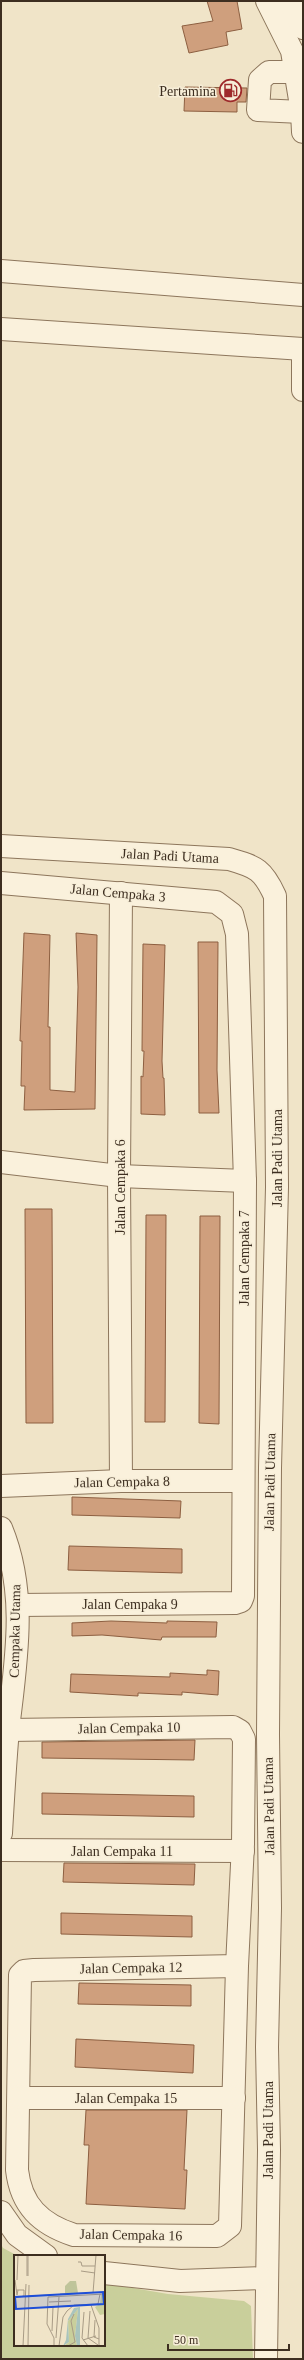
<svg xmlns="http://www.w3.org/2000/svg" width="304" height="2360" font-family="Georgia,serif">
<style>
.green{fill:#c9cf9b}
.building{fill:#cf9f7d;stroke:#8d5f41}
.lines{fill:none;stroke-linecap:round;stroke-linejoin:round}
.minor-casing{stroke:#8d765c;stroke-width:24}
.minor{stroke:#faf1dc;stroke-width:22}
.labels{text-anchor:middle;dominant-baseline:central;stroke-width:3;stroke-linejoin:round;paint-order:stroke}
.poi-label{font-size:14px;fill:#3d2e20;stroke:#f7eed8;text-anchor:end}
.street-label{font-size:14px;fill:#3d2e20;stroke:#f7eed8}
.inset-road{fill:none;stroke:#a89b85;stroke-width:1}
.view{fill:#1d4ed8;fill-opacity:0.15;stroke:#1d4ed8;stroke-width:2}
.inset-edge{fill:none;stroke:#3d2e20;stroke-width:2}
</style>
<rect width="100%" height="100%" fill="#f0e4c8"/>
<path class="green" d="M 1,2244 L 3,2248 L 18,2256 L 15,2256 L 15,2345 L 104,2345 L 104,2283 L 168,2294 L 244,2301 L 251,2306 L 253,2359 L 1,2359 Z"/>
<g class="building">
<path d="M 207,1 L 237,1 L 242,29 L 226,32 L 228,45 L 189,53 L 182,26 L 213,21 Z"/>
<path d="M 185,87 L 247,88 L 246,102 L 237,102 L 237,112 L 184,111 Z"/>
<path d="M 24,933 L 50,935 L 48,1027 L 50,1027 L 50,1090 L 75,1092 L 78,987 L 76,933 L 97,935 L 95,1109 L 24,1110 L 25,1086 L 21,1086 L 22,1041 L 20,1041 Z"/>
<path d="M 198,942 L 218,942 L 217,1070 L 219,1113 L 199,1113 Z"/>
<path d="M 143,944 L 165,945 L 162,1061 L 163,1078 L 164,1078 L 165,1115 L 141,1114 L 141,1076 L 143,1077 L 144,1051 L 142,1051 Z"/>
<path d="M 25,1209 L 52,1209 L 53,1423 L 26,1423 Z"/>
<path d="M 146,1215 L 166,1215 L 165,1422 L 145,1422 Z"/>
<path d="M 200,1216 L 220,1216 L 219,1424 L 199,1423 Z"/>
<path d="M 72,1497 L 181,1501 L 180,1518 L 72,1515 Z"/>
<path d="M 69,1546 L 182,1549 L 182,1573 L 68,1570 Z"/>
<path d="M 111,1621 L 167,1623 L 167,1621 L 217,1622 L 216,1637 L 162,1637 L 161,1640 L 102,1635 L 72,1636 L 72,1623 Z"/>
<path d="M 207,1670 L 219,1671 L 218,1695 L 182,1692 L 182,1695 L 138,1693 L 138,1696 L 70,1692 L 71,1674 L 170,1677 L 170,1673 L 207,1675 Z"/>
<path d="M 195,1740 L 194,1760 L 42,1758 L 42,1742 Z"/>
<path d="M 42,1793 L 194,1796 L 194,1817 L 42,1814 Z"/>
<path d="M 64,1863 L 195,1864 L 194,1885 L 63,1882 Z"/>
<path d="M 61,1913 L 192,1916 L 192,1937 L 61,1934 Z"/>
<path d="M 79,1983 L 191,1985 L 191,2006 L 78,2004 Z"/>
<path d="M 76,2039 L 194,2045 L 193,2073 L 75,2067 Z"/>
<path d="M 86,2110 L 187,2110 L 184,2170 L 187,2170 L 185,2209 L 86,2204 L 89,2145 L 84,2145 Z"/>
</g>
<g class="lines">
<defs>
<g id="minor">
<path d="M 267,1 L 292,51 L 302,112 L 303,132"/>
<path d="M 289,1 L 303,28"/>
<path d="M 296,72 L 269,72 L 260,80 L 258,110 L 302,112"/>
<path d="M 1,271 L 303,295"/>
<path d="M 1,329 L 303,349"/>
<path d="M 303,349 L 303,390"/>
<path d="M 1,846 L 229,859 C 257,867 263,870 275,896 L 277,1187 L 270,1468 L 268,1735 L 270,1908 L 267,2047 L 269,2150 L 266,2359"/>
<path d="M 1,883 L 216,902 L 232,914 L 237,934 L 245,1181 L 243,1596 L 241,1601 L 235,1603 L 18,1605"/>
<path d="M 1,1162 L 119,1176 L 245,1181"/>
<path d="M 121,1481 L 119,1176 L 121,893"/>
<path d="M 1,1486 L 121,1481 L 243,1481"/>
<path d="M 1,1528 C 28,1593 16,1661 8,1729 C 5,1763 3,1798 1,1833"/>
<path d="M 8,1730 L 233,1727 L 240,1731 L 244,1739 L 243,1844 L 237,1966 L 230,2226 L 217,2236 L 74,2235 C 40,2224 21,2205 17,2170 L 20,1975 L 24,1971 L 34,1970 L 237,1966"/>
<path d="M 1,1850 L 243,1851"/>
<path d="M 19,2098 L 234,2098"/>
<path d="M 1,2212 L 17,2235 L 46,2256"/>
<path d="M 104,2273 L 180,2281 L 266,2278"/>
</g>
</defs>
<use href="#minor" class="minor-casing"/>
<use href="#minor" class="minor"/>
</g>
<defs>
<symbol id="fuel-ring" viewBox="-11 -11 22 22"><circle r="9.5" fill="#f7eed8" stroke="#9e2a2b" stroke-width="1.5"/><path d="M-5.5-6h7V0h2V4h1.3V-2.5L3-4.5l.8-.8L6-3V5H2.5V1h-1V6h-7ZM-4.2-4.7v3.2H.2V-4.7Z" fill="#9e2a2b"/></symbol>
</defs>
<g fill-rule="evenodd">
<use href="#fuel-ring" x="218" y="78" width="25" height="25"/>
</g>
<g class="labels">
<g class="poi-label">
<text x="216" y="91">Pertamina</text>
</g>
<g class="street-label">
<text transform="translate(170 856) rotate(3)">Jalan Padi Utama</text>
<text transform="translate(118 893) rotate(5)">Jalan Cempaka 3</text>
<text transform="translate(277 1158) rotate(-90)">Jalan Padi Utama</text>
<text transform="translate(120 1187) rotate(-90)">Jalan Cempaka 6</text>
<text transform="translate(244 1258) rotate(-90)">Jalan Cempaka 7</text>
<text transform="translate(122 1482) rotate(-1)">Jalan Cempaka 8</text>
<text transform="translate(270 1482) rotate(-89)">Jalan Padi Utama</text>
<text x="130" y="1604">Jalan Cempaka 9</text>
<text transform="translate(15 1631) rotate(-89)">Cempaka Utama</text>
<text transform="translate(129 1728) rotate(-1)">Jalan Cempaka 10</text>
<text transform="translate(269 1806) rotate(-91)">Jalan Padi Utama</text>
<text x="122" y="1851">Jalan Cempaka 11</text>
<text transform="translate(131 1968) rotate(-1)">Jalan Cempaka 12</text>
<text x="126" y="2098">Jalan Cempaka 15</text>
<text transform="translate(268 2130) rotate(-90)">Jalan Padi Utama</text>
<text transform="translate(131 2235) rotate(1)">Jalan Cempaka 16</text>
</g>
</g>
<g transform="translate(14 2255)">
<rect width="91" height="91" fill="#f0e4c8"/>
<path d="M 91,39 L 91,59 L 86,60 L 81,52 L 86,49 L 87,40 ZM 64,54 L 61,81 L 63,91 L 50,91 L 55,87 L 54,66 Z" fill="#c9cf9b"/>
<path d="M 56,26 L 62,26 L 64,38 L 51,39 L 51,31 Z" fill="#bfc49a"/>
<path d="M 66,52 L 66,91 L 63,91 L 61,81 L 64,54 L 54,66 L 55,87 L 49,91 L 52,85 L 54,64 L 60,53 Z" fill="#a9c4bc"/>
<path class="inset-road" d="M 14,0 L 14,21M 64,7 L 67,7 L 68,11 L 81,11M 67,16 L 81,18M 13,21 L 13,0M 1,25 L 3,40 L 4,35M 3,25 L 4,0M 79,38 L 82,0M 46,39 L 73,38M 14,41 L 36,40M 0,43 L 10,41 L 10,35 L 2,35M 35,47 L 57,46M 77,50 L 85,73 L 85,91M 35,52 L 57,51M 76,56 L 74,83 L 84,90M 70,57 L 68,83 L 74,91M 81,65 L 80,82 L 85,84M 38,76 L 39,52M 42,83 L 45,42M 69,85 L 82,81M 9,91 L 12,29M 14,91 L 15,30M 40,91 L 40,83 L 33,69 L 34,42 L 91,39M 45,91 L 49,62 L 53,56 L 60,50 L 84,49 L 86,39M 54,91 L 61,87 L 57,66 L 60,59"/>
<path class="view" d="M 89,37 L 90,49 L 2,54 L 1,42 Z"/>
<rect width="91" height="91" class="inset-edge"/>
</g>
<rect width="304" height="2360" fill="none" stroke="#3d2e20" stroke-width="4"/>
<path d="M168 2344v6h121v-6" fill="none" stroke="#3d2e20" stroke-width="2"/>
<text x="174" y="2344" font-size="12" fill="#3d2e20" stroke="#f7eed8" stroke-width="3" paint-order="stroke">50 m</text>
</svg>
